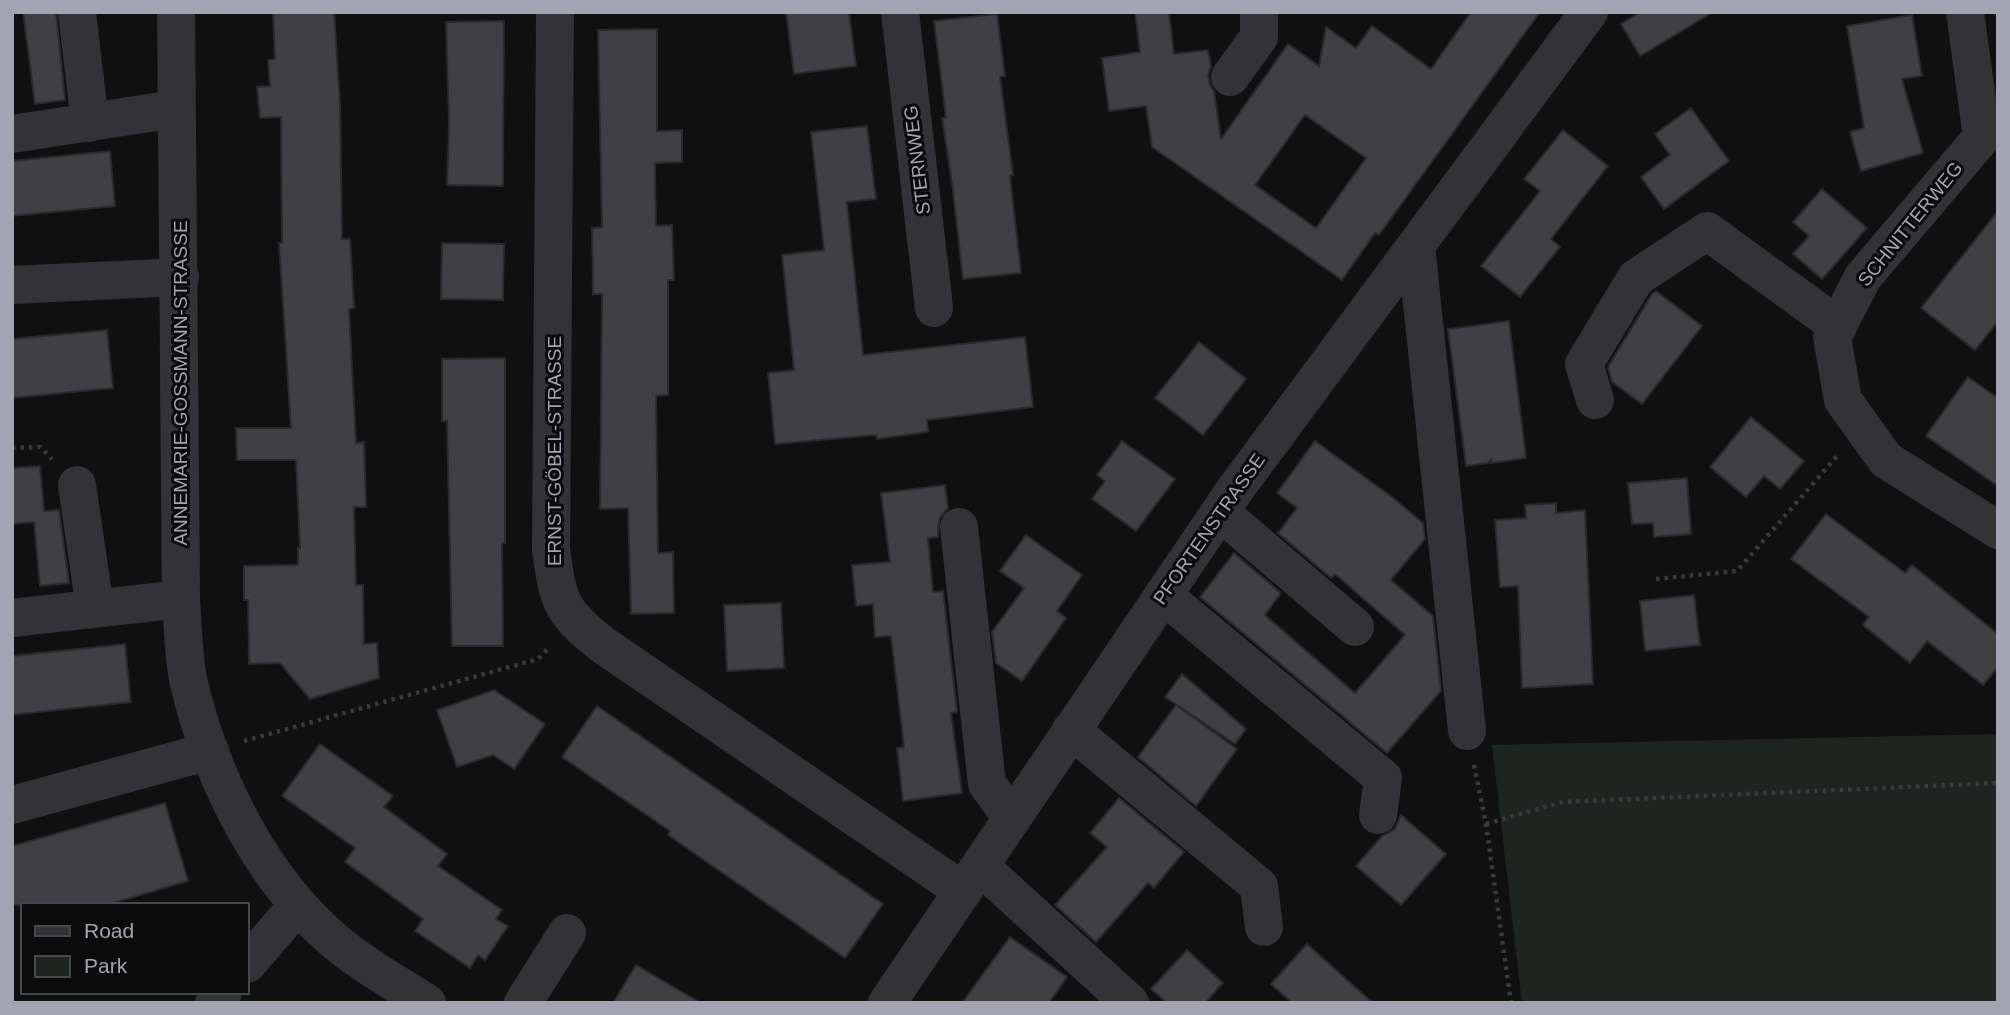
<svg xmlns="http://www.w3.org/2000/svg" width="2010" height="1015" font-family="Helvetica,sans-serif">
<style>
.green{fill:#1e2520}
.building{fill:#3f3f44;stroke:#2a2a2d;stroke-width:2;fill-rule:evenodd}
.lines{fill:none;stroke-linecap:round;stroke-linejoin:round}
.path{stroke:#393a3e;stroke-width:4.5;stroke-dasharray:3.5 5;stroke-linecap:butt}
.minor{stroke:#333337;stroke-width:38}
.labels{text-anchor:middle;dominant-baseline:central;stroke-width:6;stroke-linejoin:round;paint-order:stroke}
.street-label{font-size:19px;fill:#a2a4b1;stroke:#0b0b0c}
</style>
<rect width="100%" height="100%" fill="#101011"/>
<path class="green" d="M 1998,734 L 1998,1003 L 1522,1003 L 1492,745 Z"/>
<g class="building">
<path d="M 23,12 L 56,12 L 65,100 L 35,104 Z"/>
<path d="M 273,12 L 334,12 L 340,103 L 342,239 L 350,239 L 354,308 L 349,309 L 356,443 L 364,442 L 366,507 L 354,507 L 356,585 L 363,585 L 364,644 L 377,643 L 379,678 L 310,699 L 280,663 L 249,664 L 248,600 L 244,600 L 244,566 L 298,565 L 298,548 L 300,548 L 296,460 L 237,460 L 236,428 L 291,428 L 279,243 L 282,243 L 281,117 L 260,118 L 257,87 L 270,86 L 268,60 L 275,59 Z"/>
<path d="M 786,12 L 849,12 L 856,66 L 794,74 Z"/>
<path d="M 1135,12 L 1169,12 L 1174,54 L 1208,50 L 1211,67 L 1208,75 L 1210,85 L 1214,91 L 1221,139 L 1288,44 L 1319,66 L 1326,27 L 1356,48 L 1372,26 L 1431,69 L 1471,12 L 1540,12 L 1379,235 L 1375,233 L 1342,280 L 1152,147 L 1146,106 L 1109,111 L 1102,58 L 1140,52 ZM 1305,115 L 1366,158 L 1316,228 L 1255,185 Z"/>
<path d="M 1640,12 L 1713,12 L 1640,56 L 1621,24 Z"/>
<path d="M 997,14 L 1005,76 L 1000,77 L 1013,175 L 1010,176 L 1021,273 L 963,279 L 952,183 L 942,118 L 946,118 L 934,21 Z"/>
<path d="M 1912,15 L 1922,76 L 1902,79 L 1923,153 L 1861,171 L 1850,132 L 1864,128 L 1847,26 Z"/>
<path d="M 504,21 L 503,186 L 447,185 L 449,126 L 446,22 Z"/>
<path d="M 657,29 L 657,131 L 682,130 L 682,162 L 655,163 L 656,226 L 672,225 L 674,280 L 668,280 L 668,395 L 656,396 L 658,553 L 673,552 L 674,613 L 631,614 L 628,508 L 600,509 L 602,294 L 593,294 L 592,228 L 602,227 L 598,30 Z"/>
<path d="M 1691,108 L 1729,161 L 1664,209 L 1641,177 L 1670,155 L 1655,134 Z"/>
<path d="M 867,126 L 876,199 L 847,202 L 863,355 L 1025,337 L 1033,407 L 927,420 L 928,432 L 877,439 L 876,435 L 775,444 L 768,373 L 794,370 L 782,255 L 824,250 L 811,132 Z"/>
<path d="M 1563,130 L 1608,166 L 1551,239 L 1560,247 L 1520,297 L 1481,266 L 1540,191 L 1524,179 Z"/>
<path d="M 110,151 L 115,206 L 12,216 L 12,161 Z"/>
<path d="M 1822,189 L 1867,228 L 1822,279 L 1793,254 L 1809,236 L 1793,222 Z"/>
<path d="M 1998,211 L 1998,321 L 1975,350 L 1921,308 Z"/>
<path d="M 442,243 L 504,244 L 503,300 L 441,299 Z"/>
<path d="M 1656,291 L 1702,326 L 1642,404 L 1612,382 L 1608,367 L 1652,294 Z"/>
<path d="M 1509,321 L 1526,458 L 1491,463 L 1491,460 L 1488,463 L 1466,466 L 1448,329 Z"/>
<path d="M 107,330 L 113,388 L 12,398 L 12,339 Z"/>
<path d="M 1199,342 L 1246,379 L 1203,435 L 1155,398 Z"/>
<path d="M 505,358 L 505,543 L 502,543 L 503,646 L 452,646 L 447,421 L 442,421 L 442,359 Z"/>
<path d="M 1968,377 L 1998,398 L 1998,486 L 1926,436 Z"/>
<path d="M 1751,417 L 1804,461 L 1780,489 L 1764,476 L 1746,497 L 1710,467 Z"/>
<path d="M 1122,441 L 1175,479 L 1136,531 L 1092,499 L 1105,481 L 1097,475 Z"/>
<path d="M 1315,441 L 1392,497 L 1423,523 L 1425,539 L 1391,580 L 1433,616 L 1441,691 L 1387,753 L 1200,597 L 1234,553 L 1281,593 L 1265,615 L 1355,693 L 1405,635 L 1335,574 L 1331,578 L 1278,533 L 1297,508 L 1277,493 Z"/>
<path d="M 40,466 L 44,511 L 59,510 L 69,583 L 40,586 L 34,522 L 12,524 L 12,468 Z"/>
<path d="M 1687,478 L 1691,534 L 1654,537 L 1653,523 L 1632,524 L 1628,483 Z"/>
<path d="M 945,485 L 948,508 L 939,519 L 938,537 L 928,538 L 933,592 L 943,591 L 957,712 L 951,713 L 962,793 L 903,801 L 897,748 L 904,747 L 891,636 L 875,637 L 873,604 L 856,606 L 852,565 L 890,562 L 881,493 Z"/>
<path d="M 1556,503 L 1556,513 L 1585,510 L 1593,684 L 1522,688 L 1518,586 L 1500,587 L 1495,520 L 1526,518 L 1525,505 Z"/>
<path d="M 1826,514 L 1905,573 L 1912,565 L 1998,634 L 1998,667 L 1983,685 L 1927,641 L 1910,663 L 1863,625 L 1869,617 L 1791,559 Z"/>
<path d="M 1026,535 L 1082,575 L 1057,611 L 1066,618 L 1022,681 L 996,663 L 992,632 L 1024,588 L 1000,571 Z"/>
<path d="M 1694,595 L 1700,645 L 1645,651 L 1640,601 Z"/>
<path d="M 781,603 L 784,668 L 727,671 L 724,605 Z"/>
<path d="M 125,644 L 131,702 L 12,715 L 12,656 Z"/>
<path d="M 1182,674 L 1246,729 L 1235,744 L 1165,697 Z"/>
<path d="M 494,690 L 545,724 L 514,769 L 493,755 L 457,767 L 437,710 Z"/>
<path d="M 1176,705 L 1237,749 L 1196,806 L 1138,757 Z"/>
<path d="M 597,706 L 883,904 L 845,958 L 668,835 L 670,831 L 562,757 Z"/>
<path d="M 320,744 L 393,796 L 384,807 L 447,854 L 438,866 L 502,910 L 496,919 L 508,926 L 485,960 L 478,955 L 470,968 L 415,931 L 423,919 L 345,862 L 355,848 L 282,796 Z"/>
<path d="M 1119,798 L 1184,852 L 1154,888 L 1148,883 L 1096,942 L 1055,905 L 1107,847 L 1090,833 Z"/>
<path d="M 165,803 L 188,881 L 106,905 L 12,905 L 12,846 Z"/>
<path d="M 1401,815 L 1446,854 L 1401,905 L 1356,866 L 1382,836 L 1395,829 Z"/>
<path d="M 1010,937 L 1067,977 L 1049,1003 L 962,1003 Z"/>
<path d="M 1307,944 L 1373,1003 L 1292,1003 L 1271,984 Z"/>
<path d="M 1187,950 L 1223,983 L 1205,1003 L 1167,1003 L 1151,989 Z"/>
<path d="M 636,965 L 701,1003 L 613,1003 Z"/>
</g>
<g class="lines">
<g class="path">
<path d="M 12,448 L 40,447 L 52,459"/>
<path d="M 1656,579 L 1737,571 L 1837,456"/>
<path d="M 244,741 L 538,659 L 549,648"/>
<path d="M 1474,765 L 1486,824 L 1511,1003"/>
<path d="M 1486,824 L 1562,802 L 1998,783"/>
</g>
<g class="minor">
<path d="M 77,12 L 90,123"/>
<path d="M 176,12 L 181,599 C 183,625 183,653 188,679 C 210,777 263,884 342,947 C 368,968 399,985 427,1003"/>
<path d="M 555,12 L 551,549 C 558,602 560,611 603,645 L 963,891"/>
<path d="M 900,12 L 934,308"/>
<path d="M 1965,12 L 1982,137 L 1863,277 L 1832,337 L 1843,400 L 1886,460 L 1998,530"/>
<path d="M 1230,77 L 1259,37 L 1259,12"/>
<path d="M 12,134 L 175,109"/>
<path d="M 1416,246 L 1467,731"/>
<path d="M 12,285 L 180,277"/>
<path d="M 1595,400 L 1584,364 L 1636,278 L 1707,231 L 1838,326"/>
<path d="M 77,485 L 95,608"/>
<path d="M 1220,512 L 1355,627"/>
<path d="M 959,527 L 987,784 L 1012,818"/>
<path d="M 1163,595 L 1383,778 L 1378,815"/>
<path d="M 12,618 L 181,599"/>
<path d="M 1071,730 L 1259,886 L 1264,927"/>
<path d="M 12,805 L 210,751"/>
<path d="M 980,866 L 1130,1003"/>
<path d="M 247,964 L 298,905"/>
<path d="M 214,1003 L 223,992"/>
<path d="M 523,1003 L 567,933"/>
<path d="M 887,1003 L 1234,491 L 1589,12"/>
</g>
</g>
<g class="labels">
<g class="street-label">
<text transform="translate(917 160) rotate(-97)">STERNWEG</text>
<text transform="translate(1910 224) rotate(-51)">SCHNITTERWEG</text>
<text transform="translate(180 383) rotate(-90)">ANNEMARIE-GOSSMANN-STRASSE</text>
<text transform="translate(554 451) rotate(-90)">ERNST-GÖBEL-STRASSE</text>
<text transform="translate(1209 529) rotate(-55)">PFORTENSTRASSE</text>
</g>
</g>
<rect width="2010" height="1015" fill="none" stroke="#a2a4b1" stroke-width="28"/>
<rect x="21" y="903" width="228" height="91" fill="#0b0b0c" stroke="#47484e" stroke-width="2"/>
<rect x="35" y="926" width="35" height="10" fill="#333337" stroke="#47484e" stroke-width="2"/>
<text x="84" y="938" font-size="21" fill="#a2a4b1">Road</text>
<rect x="35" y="956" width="35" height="21" fill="#1e2520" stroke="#47484e" stroke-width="2"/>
<text x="84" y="973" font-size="21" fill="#a2a4b1">Park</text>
</svg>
